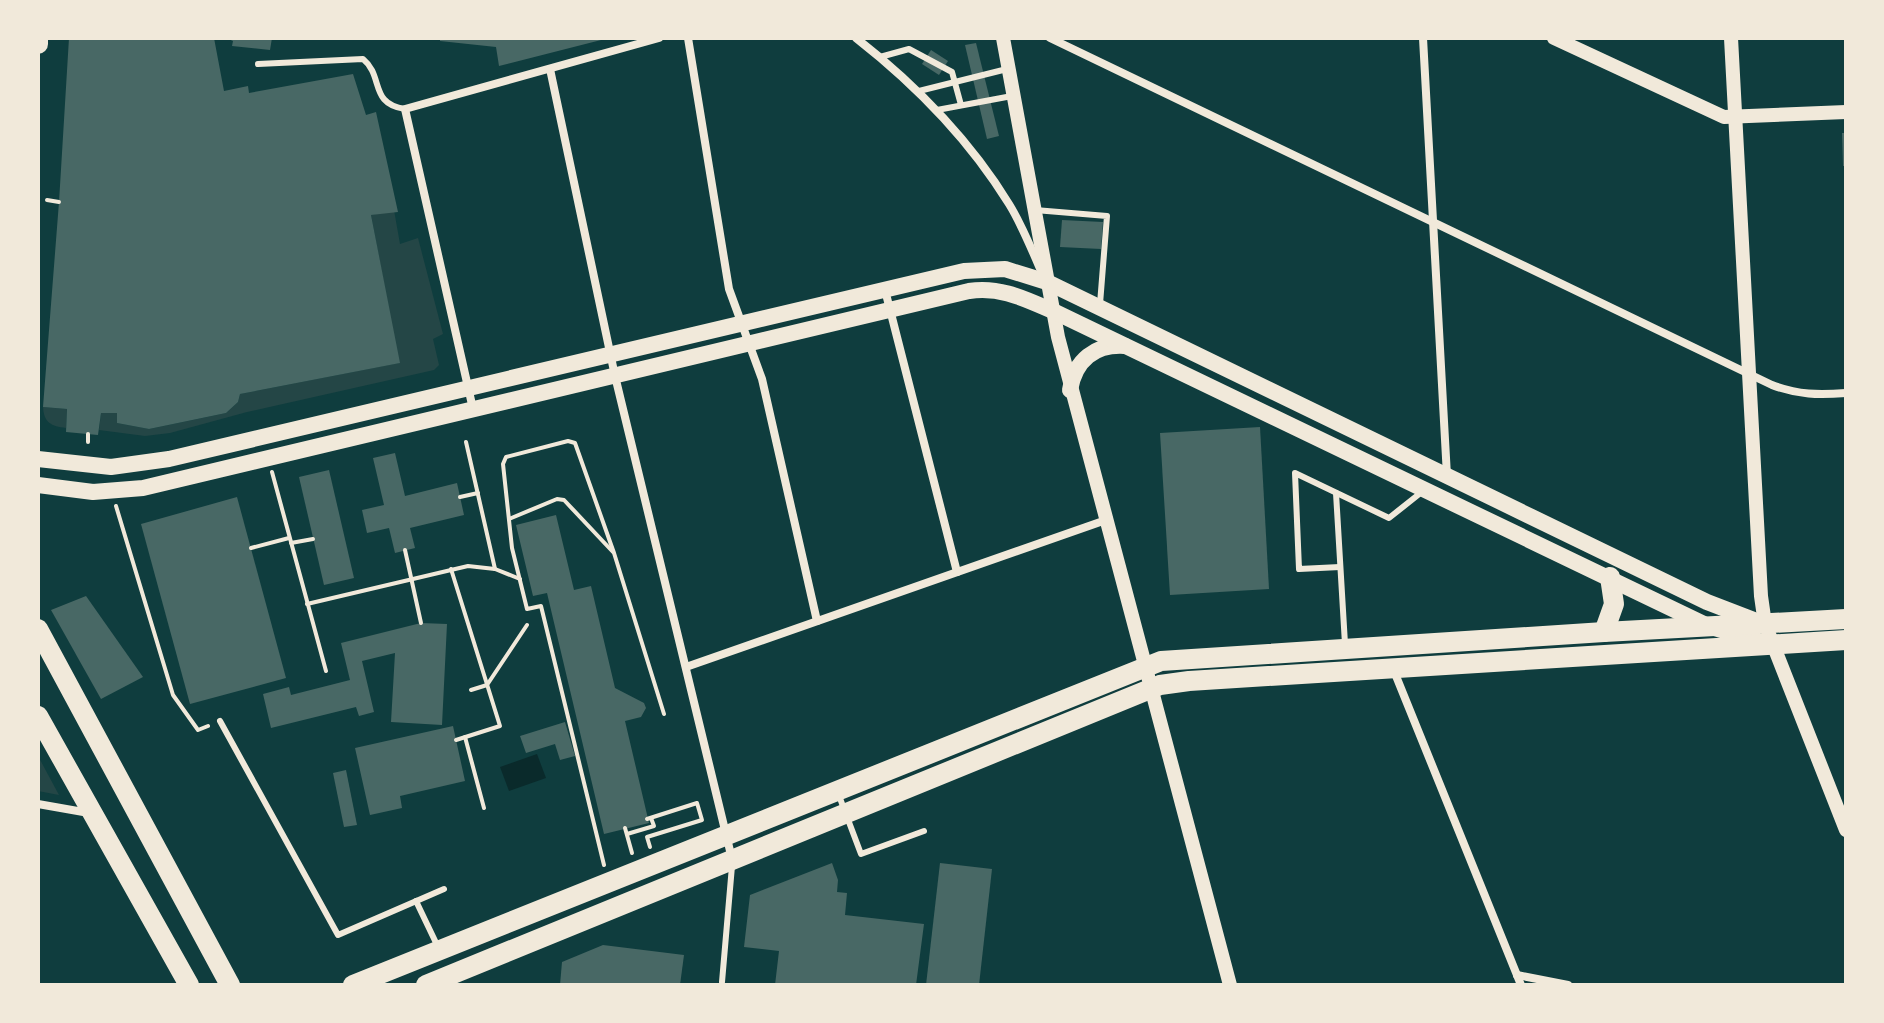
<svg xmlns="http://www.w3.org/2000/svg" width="1884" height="1023" font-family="Lato,sans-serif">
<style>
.green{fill:#244646}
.water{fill:#0a2a2b}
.building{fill:#486865}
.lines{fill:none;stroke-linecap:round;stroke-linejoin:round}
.path{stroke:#f1e9da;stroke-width:4}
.service{stroke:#f1e9da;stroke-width:6}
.minor{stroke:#f1e9da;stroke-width:8}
.tertiary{stroke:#f1e9da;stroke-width:14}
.secondary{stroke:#f1e9da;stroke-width:16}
.primary{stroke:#f1e9da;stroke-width:20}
.trunk{stroke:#f1e9da;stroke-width:20}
</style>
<rect width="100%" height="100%" fill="#0f3d3e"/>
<g class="green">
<path d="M 394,210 L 400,244 L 418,238 L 443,334 L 433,339 L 439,365 L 434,370 L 247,412 L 170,433 L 145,436 L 99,430 L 101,413 L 117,413 L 117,423 L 149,429 L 226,413 L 238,402 L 240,394 L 399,363 L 371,215 Z"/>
<path d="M 43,407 L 67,409 L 66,428 C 51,426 44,423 43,407 Z"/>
<path d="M 38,756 L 59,795 L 38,791 Z"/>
</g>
<path class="water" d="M 537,754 L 546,778 L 509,791 L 500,767 Z"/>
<g class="building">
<path d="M 69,38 L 214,38 L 224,91 L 248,86 L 249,93 L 353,74 L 366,115 L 376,112 L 398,212 L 371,215 L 400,363 L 240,394 L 238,402 L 226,413 L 149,429 L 117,423 L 117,413 L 101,413 L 98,435 L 66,432 L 67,409 L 43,407 L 59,202 Z"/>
<path d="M 226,38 L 272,38 L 270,50 L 232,46 L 233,41 Z"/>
<path d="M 440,38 L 605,38 L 605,39 L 499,66 L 496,47 L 440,41 Z"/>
<path d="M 976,43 L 999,136 L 987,139 L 965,45 Z"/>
<path d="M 931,50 L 948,61 L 939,75 L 922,64 Z"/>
<path d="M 1842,133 L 1846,133 L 1846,166 L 1843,166 Z"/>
<path d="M 1062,220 L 1103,222 L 1101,249 L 1060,247 Z"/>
<path d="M 1260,427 L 1269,589 L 1170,595 L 1160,433 Z"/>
<path d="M 395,453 L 405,496 L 457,483 L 464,515 L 410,528 L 415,548 L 395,553 L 389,528 L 367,533 L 362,510 L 384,505 L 373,458 Z"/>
<path d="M 329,470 L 354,578 L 324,585 L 299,477 Z"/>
<path d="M 237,497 L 286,678 L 190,704 L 141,524 Z"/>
<path d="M 556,515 L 574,590 L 591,586 L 615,688 L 644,703 L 646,708 L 641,717 L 625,721 L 649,823 L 604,834 L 547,593 L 533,596 L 516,525 Z"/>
<path d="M 86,596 L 143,677 L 101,699 L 51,610 Z"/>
<path d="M 421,623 L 447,624 L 442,725 L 391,722 L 395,653 L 362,661 L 374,712 L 359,716 L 356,707 L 271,728 L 263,694 L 289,687 L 291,695 L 350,680 L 341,643 Z"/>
<path d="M 565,722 L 575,756 L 560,760 L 555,744 L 526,753 L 520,736 Z"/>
<path d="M 453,726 L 465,781 L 400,796 L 402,808 L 370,815 L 355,748 Z"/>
<path d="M 346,770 L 357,825 L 344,827 L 333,773 Z"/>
<path d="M 832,863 L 838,880 L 837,892 L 847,893 L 845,915 L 924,924 L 916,985 L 775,985 L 779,951 L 744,947 L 750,895 Z"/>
<path d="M 940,863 L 992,869 L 979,985 L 926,985 Z"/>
<path d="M 603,945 L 684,955 L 680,985 L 560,985 L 562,962 Z"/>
</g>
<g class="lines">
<g class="path">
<path d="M 47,200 L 59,202"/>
<path d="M 88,442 L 88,434"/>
<path d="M 466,442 L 495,569"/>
<path d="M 272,472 L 326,671"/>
<path d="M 460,497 L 478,493"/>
<path d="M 116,506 L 173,695 L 198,730 L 208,726"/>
<path d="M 509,519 L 557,499 L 564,500 L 613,552"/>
<path d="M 291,543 L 313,539"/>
<path d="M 251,548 L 289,538"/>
<path d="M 405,550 L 421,623"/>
<path d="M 451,569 L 500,726 L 456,740"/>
<path d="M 307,604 L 468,566 L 495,569 L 520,579"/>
<path d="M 471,690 L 487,685 L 527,625"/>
<path d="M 465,737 L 484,808"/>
<path d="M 647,819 L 697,803 L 702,820 L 647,837 L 650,847"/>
<path d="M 625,828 L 632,853"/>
<path d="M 627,834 L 654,826 L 651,818"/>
<path d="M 604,865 L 541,606 L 527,609 L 512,548 L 503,464 L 506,457 L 568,441 L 575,443 L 614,553 L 664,714"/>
</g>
<g class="service">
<path d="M 880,57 L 909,49 L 952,72 L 961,105"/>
<path d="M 258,64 L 363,59 C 384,76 369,104 405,109"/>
<path d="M 919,91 L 1007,69"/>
<path d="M 937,110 L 1012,96"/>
<path d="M 1035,210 L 1107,216 L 1100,304"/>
<path d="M 1336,493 L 1345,644"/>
<path d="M 1340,567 L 1299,569 L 1295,473 L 1389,518 L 1423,491"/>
<path d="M 220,721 L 338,935 L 444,889"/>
<path d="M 838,793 L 861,854 L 924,831"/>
<path d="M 416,901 L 438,947"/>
<path d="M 722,982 L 732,866"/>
</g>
<g class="minor">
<path d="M 688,38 L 729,289 L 762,379 L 817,621"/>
<path d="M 856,38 C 916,85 969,139 1009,204 C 1022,225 1031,248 1041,271"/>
<path d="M 1050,38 L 1772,385 C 1798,395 1819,395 1846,393"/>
<path d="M 1423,38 L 1447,476"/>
<path d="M 550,69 L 615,376 L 732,859"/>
<path d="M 885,290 L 957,572"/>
<path d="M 473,409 L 405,109 L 659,38"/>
<path d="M 686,667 L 1106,520"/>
<path d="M 1394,671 L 1521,985"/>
<path d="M 38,804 L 89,813"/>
<path d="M 1517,975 L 1568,985"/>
</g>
<g class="tertiary">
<path d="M 1003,38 L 1058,337 L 1230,985"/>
<path d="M 1554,38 L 1724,117 L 1846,112"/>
<path d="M 1731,38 L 1761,596 L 1765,624 L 1846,830"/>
</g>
<g class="secondary">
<path d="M 1070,390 C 1075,360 1095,344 1125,346"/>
<path d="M 38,459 L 111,467 L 169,459 L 964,271 L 1005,269 L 1047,282 L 1707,602 L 1759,622"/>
<path d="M 38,485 L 93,492 L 143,488 L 969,291 C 1000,286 1025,299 1053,311 L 1708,626 L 1762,642"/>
</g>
<g class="primary">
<path d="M 1604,632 L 1614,604 L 1610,577"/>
<path d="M 353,985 L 1161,661 L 1604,632 L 1846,619"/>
<path d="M 426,985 L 1160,685 L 1189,681 L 1846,640"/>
</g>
<g class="trunk">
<path d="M 38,44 L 38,38"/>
<path d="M 38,629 L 230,985"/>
<path d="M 38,716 L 189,985"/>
</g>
</g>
<rect width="1884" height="1023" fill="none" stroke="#f1e9da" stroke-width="80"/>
</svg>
